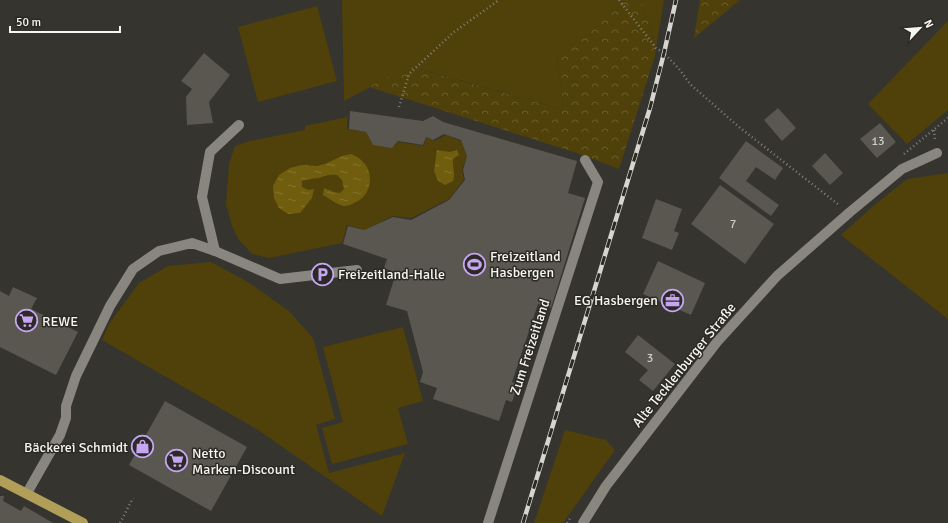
<svg xmlns="http://www.w3.org/2000/svg" width="948" height="523" font-family="Signika,sans-serif">
<style>
.green{fill:#4f4109}
.forest{fill:url(#forest-crowns)}
.water{fill:url(#water-ripples)}
.building{fill:#59574f}
.lines{fill:none;stroke-linecap:round;stroke-linejoin:round}
.path{stroke:#83817c;stroke-width:2.5;stroke-dasharray:1 3;stroke-linecap:butt}
.minor{stroke:#88867e;stroke-width:10}
.major{stroke:#b19e59;stroke-width:10}
.rail-casing{stroke:#d6d5d0;stroke-width:4.5}
.rail{stroke:#2c2a24;stroke-width:3;stroke-dasharray:9;stroke-linecap:butt}
.labels{text-anchor:middle;dominant-baseline:central;stroke-width:3;stroke-linejoin:round;paint-order:stroke}
.number-label{font-size:12px;fill:#cfcec8}
.poi-label{font-size:14px;fill:#f6f5f0;stroke:#2c2a24;text-anchor:start}
.street-label{font-size:14px;fill:#f6f5f0;stroke:#2c2a24}
</style>
<defs>
<pattern id="forest-crowns" width="20" height="18" patternUnits="userSpaceOnUse"><rect width="20" height="18" fill="#4f4109"/><path d="M2 6a3 3 0 1 1 6 0M12 15a3 3 0 1 1 6 0" fill="none" stroke="#695d2d"/></pattern>
<pattern id="water-ripples" width="26" height="14" patternUnits="userSpaceOnUse"><rect width="26" height="14" fill="#705d0d"/><path d="M2 4q2-2 4 0t4 0M15 11q2-2 4 0t4 0" fill="none" stroke="#857531"/></pattern>
</defs>
<rect width="100%" height="100%" fill="#36342e"/>
<g class="green">
<path d="M 342,0 L 616,0 L 622,6 L 557,55 L 564,110 L 410,66 L 344,101 Z"/>
<path d="M 641,0 L 664,0 L 656,48 Z"/>
<path d="M 317,6 L 337,81 L 258,102 L 238,27 Z"/>
<path d="M 948,21 L 948,110 L 907,144 L 868,104 Z"/>
<path d="M 347,117 L 347,129 L 366,132 L 371,142 L 395,146 L 398,142 L 424,146 L 426,137 L 434,141 L 446,135 L 461,141 L 467,156 L 462,170 L 464,180 L 449,199 L 411,218 L 393,216 L 364,230 L 347,225 L 342,243 L 269,258 L 252,254 L 239,240 L 232,226 L 226,204 L 229,164 L 235,146 L 250,141 L 305,130 L 305,126 Z"/>
<path d="M 948,173 L 948,319 L 841,235 L 872,207 L 907,179 Z"/>
<path d="M 211,262 L 248,282 L 289,311 L 313,338 L 335,419 L 316,425 L 329,473 L 405,453 L 382,516 L 258,430 L 102,340 L 109,324 L 139,283 L 168,266 Z"/>
<path d="M 403,327 L 423,401 L 398,408 L 408,444 L 332,464 L 322,428 L 343,422 L 323,347 Z"/>
<path d="M 565,430 L 606,440 L 615,450 L 563,523 L 534,523 Z"/>
</g>
<g class="forest">
<path d="M 616,0 L 641,0 L 656,48 L 655,56 L 619,169 L 580,154 L 369,87 L 409,66 L 564,110 L 557,55 L 621,6 Z"/>
<path d="M 700,0 L 740,0 L 694,38 Z"/>
</g>
<g class="water">
<path d="M 437,150 L 450,152 L 457,150 L 459,155 L 453,159 C 452,168 456,173 453,181 L 445,185 L 438,181 L 434,171 Z"/>
<path d="M 351,154 C 356,156 361,159 364,163 C 374,174 371,194 358,201 C 353,204 348,206 343,206 C 338,205 328,198 323,195 L 324,188 L 334,192 L 340,193 L 344,189 L 342,180 L 337,175 C 329,174 326,176 318,178 C 312,179 307,179 302,181 L 302,187 L 308,190 L 314,189 L 312,198 L 300,213 L 288,214 L 279,208 L 274,198 L 273,186 L 279,175 L 290,168 L 302,165 L 317,166 L 325,164 L 342,156 Z"/>
</g>
<g class="building">
<path d="M 204,53 L 230,75 L 209,102 L 213,123 L 187,125 L 186,97 L 192,89 L 181,81 Z"/>
<path d="M 778,108 L 796,128 L 782,141 L 764,120 Z"/>
<path d="M 350,111 L 423,121 L 433,116 L 443,122 L 577,161 L 568,193 L 585,198 L 551,308 L 538,304 L 512,382 L 518,384 L 512,402 L 506,400 L 499,421 L 433,399 L 437,388 L 420,382 L 423,372 L 407,311 L 386,305 L 396,273 L 384,268 L 387,259 L 343,244 L 348,226 L 364,230 L 393,217 L 411,220 L 449,200 L 465,180 L 463,170 L 467,156 L 461,140 L 444,134 L 433,140 L 426,137 L 423,145 L 398,141 L 392,148 L 373,145 L 366,132 L 349,129 Z"/>
<path d="M 880,123 L 896,142 L 877,158 L 860,139 Z"/>
<path d="M 746,141 L 783,168 L 775,180 L 756,167 L 746,181 L 779,205 L 771,216 L 719,178 Z"/>
<path d="M 825,153 L 843,173 L 830,185 L 812,166 Z"/>
<path d="M 720,185 L 774,224 L 745,264 L 691,224 Z"/>
<path d="M 656,199 L 682,209 L 674,231 L 679,233 L 672,250 L 642,238 Z"/>
<path d="M 658,261 L 705,283 L 691,315 L 643,294 Z"/>
<path d="M 13,287 L 37,298 L 31,309 L 78,332 L 56,375 L 0,347 L 0,291 L 9,296 Z"/>
<path d="M 638,335 L 675,364 L 653,391 L 639,380 L 648,370 L 625,352 Z"/>
<path d="M 165,401 L 247,447 L 211,511 L 129,465 Z"/>
<path d="M 0,496 L 4,496 L 3,501 L 21,511 L 24,506 L 53,523 L 0,523 Z"/>
</g>
<g class="lines">
<g class="path">
<path d="M 619,0 L 656,48 L 664,53 L 680,70 L 690,84 L 739,127 L 839,205"/>
<path d="M 399,107 L 409,74 L 454,32 L 499,0"/>
<path d="M 934,130 L 935,141"/>
<path d="M 904,154 L 948,118"/>
<path d="M 120,523 L 133,498"/>
<path d="M 567,523 L 571,517"/>
</g>
<g class="minor">
<path d="M 215,251 L 202,197 L 210,152 L 239,125"/>
<path d="M 27,493 L 60,435 L 66,418 L 66,406 L 76,376 L 110,306 L 133,269 L 159,251 L 192,243 L 215,251 L 280,279 L 357,270"/>
<path d="M 488,523 L 598,182 L 585,160"/>
<path d="M 583,523 L 606,486 L 717,342 L 777,276 L 850,212 L 902,169 L 937,153"/>
</g>
<path class="major" d="M 0,480 L 83,523"/>
<defs>
<path id="rail" d="M 523,523 L 650,108 L 664,53 L 676,0"/>
</defs>
<use href="#rail" class="rail-casing"/>
<use href="#rail" class="rail"/>
</g>
<defs>
<symbol id="stadium-ring" viewBox="-11 -11 22 22"><circle r="9.5" fill="#2c2a24" stroke="#c6a6f0" stroke-width="1.5"/><path d="M0-5a6.5 5 0 1 0 0 10a6.5 5 0 1 0 0-10ZM-3.5-1.8h7v3.6h-7Z" fill="#c6a6f0"/></symbol>
<symbol id="parking-ring" viewBox="-11 -11 22 22"><circle r="9.5" fill="#2c2a24" stroke="#c6a6f0" stroke-width="1.5"/><path d="M-3.5-5.5H1a3.5 3.5 0 0 1 0 7H-1V5.5H-3.5ZM-1-3.4V-.6H.8a1.4 1.4 0 0 0 0-2.8Z" fill="#c6a6f0"/></symbol>
<symbol id="office-ring" viewBox="-11 -11 22 22"><circle r="9.5" fill="#2c2a24" stroke="#c6a6f0" stroke-width="1.5"/><path d="M-6-3h4V-5.5h4V-3h4V5H-6ZM-1-4.5V-3h2v-1.5ZM-6 0V1H6V0Z" fill="#c6a6f0"/></symbol>
<symbol id="supermarket-ring" viewBox="-11 -11 22 22"><circle r="9.5" fill="#2c2a24" stroke="#c6a6f0" stroke-width="1.5"/><path d="M-6-5.5h2.5l.6 2H6L4.5 2H-2.5L-4.4-4H-6ZM-1.5 3.2a1.3 1.3 0 1 0 .1 0ZM3 3.2a1.3 1.3 0 1 0 .1 0Z" fill="#c6a6f0"/></symbol>
<symbol id="shop-ring" viewBox="-11 -11 22 22"><circle r="9.5" fill="#2c2a24" stroke="#c6a6f0" stroke-width="1.5"/><path d="M-5-2.5h2.3a2.7 3.5 0 0 1 5.4 0H5L5.5 6h-11ZM-1.5-2.5h3a1.5 2.3 0 0 0-3 0Z" fill="#c6a6f0"/></symbol>
</defs>
<g fill-rule="evenodd">
<use href="#stadium-ring" x="462" y="252" width="25" height="25"/>
<use href="#parking-ring" x="310" y="262" width="25" height="25"/>
<use href="#office-ring" x="660" y="288" width="25" height="25"/>
<use href="#supermarket-ring" x="14" y="308" width="25" height="25"/>
<use href="#shop-ring" x="130" y="434" width="25" height="25"/>
<use href="#supermarket-ring" x="164" y="448" width="25" height="25"/>
</g>
<g class="labels">
<g class="number-label">
<text x="878" y="141">13</text>
<text x="733" y="224">7</text>
<text x="650" y="358">3</text>
</g>
<g class="poi-label">
<text x="490" y="256">Freizeitland<tspan x="490" dy="16">Hasbergen</tspan></text>
<text x="338" y="274">Freizeitland-Halle</text>
<text x="658" y="300" text-anchor="end">EG Hasbergen</text>
<text x="42" y="321">REWE</text>
<text x="128" y="447" text-anchor="end">Bäckerei Schmidt</text>
<text x="192" y="453">Netto<tspan x="192" dy="16">Marken-Discount</tspan></text>
</g>
<g class="street-label">
<text transform="translate(530 347) rotate(-72)">Zum Freizeitland</text>
<text transform="translate(684 365) rotate(-51)">Alte Tecklenburger Straße</text>
</g>
</g>
<g transform="translate(920 28) rotate(64)" stroke="#2c2a24" stroke-width="3" paint-order="stroke">
<path d="M0-3L7 15L0 10L-7 15Z" fill="#f6f5f0"/>
<text y="-6" font-size="11" font-weight="bold" text-anchor="middle" fill="#f6f5f0">N</text>
</g>
<path d="M10 26v6h110v-6" fill="none" stroke="#f6f5f0" stroke-width="2"/>
<text x="16" y="26" font-size="12" fill="#f6f5f0" stroke="#2c2a24" stroke-width="3" paint-order="stroke">50 m</text>
</svg>
